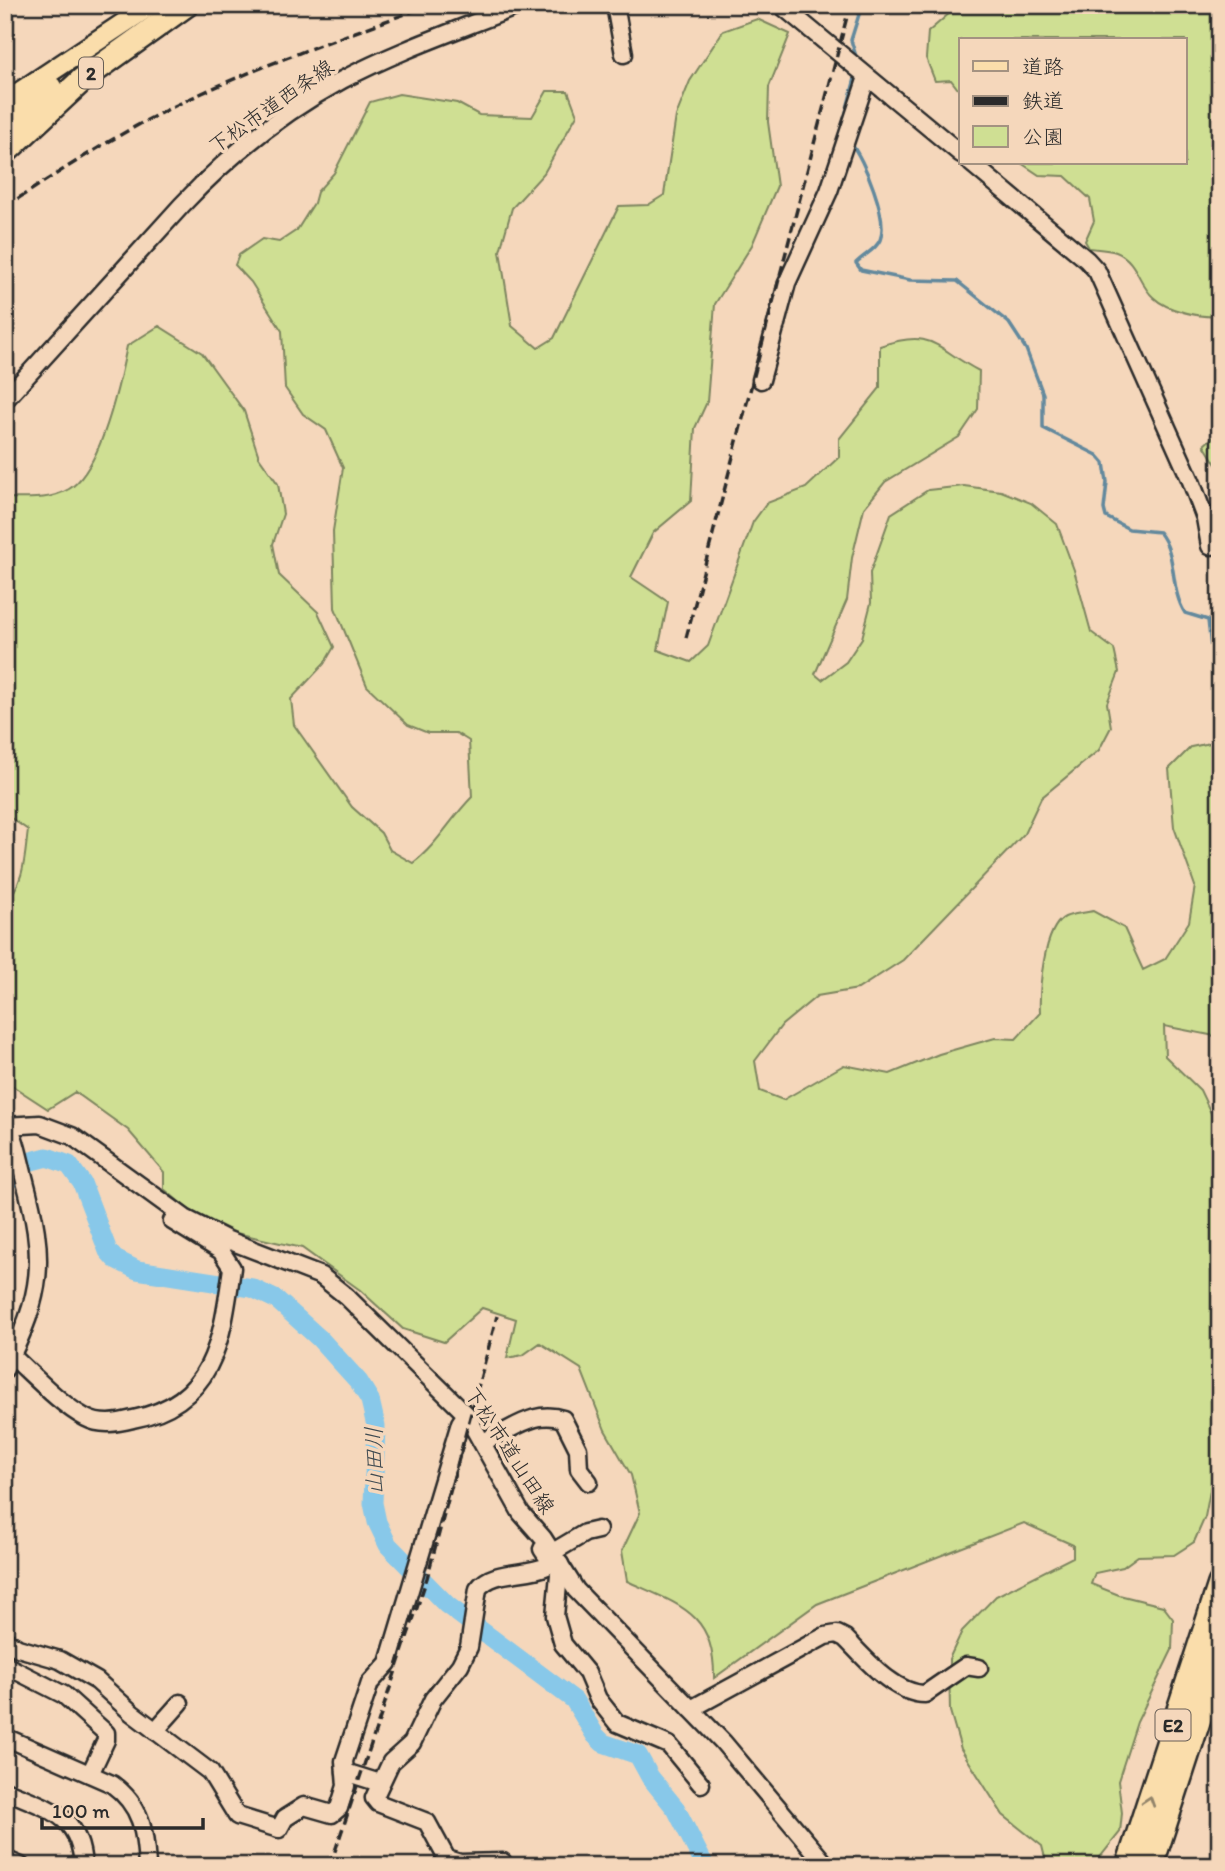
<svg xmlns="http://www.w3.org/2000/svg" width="1225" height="1871" font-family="Itim,'Klee One',sans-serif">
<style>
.green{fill:#cfdf93;stroke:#7d855f;stroke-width:2}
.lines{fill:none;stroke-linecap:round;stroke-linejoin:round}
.stream{stroke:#63899d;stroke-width:3.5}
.river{stroke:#88c8e9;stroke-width:19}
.minor-casing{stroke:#2b2b2b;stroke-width:21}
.major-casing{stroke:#2b2b2b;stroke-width:24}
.highway-casing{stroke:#2b2b2b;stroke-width:28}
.minor{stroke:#f5d7bb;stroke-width:16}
.major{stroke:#faddab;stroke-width:19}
.highway{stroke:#faddab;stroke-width:23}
.rail{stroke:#2b2b2b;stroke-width:3.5;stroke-dasharray:10 5;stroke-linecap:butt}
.oneway{stroke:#92846b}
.labels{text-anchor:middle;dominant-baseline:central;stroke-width:7;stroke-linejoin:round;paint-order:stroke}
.shield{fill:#f5d7bb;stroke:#685f56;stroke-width:2}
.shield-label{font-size:19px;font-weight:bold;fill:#2b2b2b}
.street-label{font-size:21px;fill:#2b2b2b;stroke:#f5d7bb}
.water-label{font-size:23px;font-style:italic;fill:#3e4a51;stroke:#f5d7bb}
</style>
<rect width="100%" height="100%" fill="#f5d7bb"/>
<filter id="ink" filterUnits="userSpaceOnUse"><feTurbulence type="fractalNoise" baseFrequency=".0143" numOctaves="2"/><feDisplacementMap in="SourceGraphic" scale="14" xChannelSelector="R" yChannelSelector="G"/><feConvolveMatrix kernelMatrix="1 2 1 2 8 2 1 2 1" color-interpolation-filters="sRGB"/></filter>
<g filter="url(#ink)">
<g class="green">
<path d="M 959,5 L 1220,5 L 1220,316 C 1201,318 1167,311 1153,297 C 1139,285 1137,260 1116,252 C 1108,249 1098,249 1089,248 L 1085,241 L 1094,221 L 1090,199 L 1065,176 L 1039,175 L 1021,163 L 1185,163 L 1185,40 L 961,40 L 961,93 L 951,80 L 935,81 L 926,58 L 928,32 Z"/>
<path d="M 757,19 L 790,34 L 769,87 L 768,122 L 777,186 L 752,245 L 715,304 L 707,402 L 695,428 L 691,501 L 653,533 L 631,577 L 668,602 L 658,650 L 691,662 L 708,646 L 753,522 L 767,503 L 806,488 L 839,457 L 839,439 L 880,388 L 880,346 C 934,328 935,348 979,371 L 978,409 L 959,437 L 885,482 L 864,508 L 852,558 L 847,600 L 815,674 L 822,680 L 846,662 L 862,638 L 871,603 L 870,573 L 891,514 L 928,490 L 964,486 L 1001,491 L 1031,503 L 1057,524 L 1074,570 L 1091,632 L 1114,649 L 1119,672 L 1107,703 L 1111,727 L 1099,750 L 1041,798 L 1024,834 L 903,960 L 858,989 L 817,996 L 782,1025 L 755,1061 L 760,1091 L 783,1100 L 844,1065 L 890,1074 L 939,1054 L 995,1038 L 1016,1039 L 1040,1013 C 1039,991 1043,928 1065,917 C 1073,913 1085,913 1093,911 L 1124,928 L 1143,970 L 1165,959 L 1189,922 L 1195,886 L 1174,827 L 1169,769 L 1191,747 L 1220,741 L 1220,1037 L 1164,1026 L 1165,1056 L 1200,1090 L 1220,1132 L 1220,1466 L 1213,1475 L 1205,1517 L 1194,1542 L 1174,1555 L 1138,1556 L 1123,1567 L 1095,1573 L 1091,1584 L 1119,1595 L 1163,1606 L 1173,1619 L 1172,1650 L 1137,1722 L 1118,1781 L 1122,1813 L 1120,1832 L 1093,1866 L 1047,1866 L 1042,1846 L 1003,1815 L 961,1749 L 950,1711 L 949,1659 L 962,1631 L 996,1596 L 1073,1557 L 1073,1545 L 1024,1523 L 817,1604 L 714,1678 C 715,1613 680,1605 627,1581 L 622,1551 L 640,1513 L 631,1475 L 605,1430 L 581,1369 L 540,1343 L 523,1355 L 507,1358 L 516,1319 L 482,1308 L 444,1342 L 403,1329 L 360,1290 L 302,1248 L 236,1233 L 189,1210 L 164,1189 L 164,1172 L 128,1130 L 75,1092 L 48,1109 L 5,1081 L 5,900 C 25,887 25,851 28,830 L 5,814 L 5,498 C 28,498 48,501 69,489 C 101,470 120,381 127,346 L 159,326 L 202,353 L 244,411 L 259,457 L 278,484 L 283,514 L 273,544 L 279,575 L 318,612 L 334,647 L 324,664 L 291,699 L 294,725 L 352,807 L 381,833 L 390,850 L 413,863 C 437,845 451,818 472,797 L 469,741 L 456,733 L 428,733 L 408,725 L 367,686 L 335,608 L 333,531 L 343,468 L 326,430 L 303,414 L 285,388 L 282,331 L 251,282 L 235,265 L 239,255 L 262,239 L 279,242 L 297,230 L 314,203 L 317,192 L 334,173 L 370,102 L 399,94 L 457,103 L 479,115 L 532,117 L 547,91 L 568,91 L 577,115 L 544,173 L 512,208 L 500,251 L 512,326 L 538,348 L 554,338 L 619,206 L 648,205 L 664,195 L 676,116 L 690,81 L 723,31 Z"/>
<path d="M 1220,431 L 1220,471 L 1204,445 Z"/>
</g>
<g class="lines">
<g class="stream">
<path d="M 858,63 L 851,40 L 862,5"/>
<path d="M 842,127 L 856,75"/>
<path d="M 850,142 C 864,159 889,219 880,240 C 876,250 863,255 856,263 L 861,270 L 910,280 L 957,281 L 1009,323 L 1026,349 L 1043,394 L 1043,428 L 1097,455 L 1104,463 L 1107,482 L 1104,509 L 1106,517 L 1129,529 L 1159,532 C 1178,555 1169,588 1185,613 L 1208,620 L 1215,685"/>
</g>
<path class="river" d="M 5,1184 L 24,1163 L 47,1157 L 69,1165 L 82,1183 L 108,1251 L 115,1259 L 137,1270 L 252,1288 L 277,1300 L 320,1339 L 359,1382 L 370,1400 L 376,1426 L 373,1503 L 377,1522 L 388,1545 L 447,1605 L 574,1700 L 595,1735 L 603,1743 L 638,1755 L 650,1777 L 676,1809 L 705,1866"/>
<defs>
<g id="minor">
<path d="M 615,5 L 624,54"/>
<path d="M 781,5 L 961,154"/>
<path d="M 971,163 L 1087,260 L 1097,271 L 1191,481 L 1205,518 L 1210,546 L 1220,545"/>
<path d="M 761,380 L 787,283 L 829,191 L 867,77"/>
<path d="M 5,400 L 182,205 C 228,156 283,112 342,80 C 399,50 461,29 520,5"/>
<path d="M 5,1120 C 16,1136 19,1159 24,1177 C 46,1260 44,1292 5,1369"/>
<path d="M 5,1126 L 40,1124 L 72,1136 L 185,1218 L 228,1240 L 321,1276 L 346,1296 L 466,1414 L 521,1513 L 543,1538 L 576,1590 L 723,1742 L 827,1866"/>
<path d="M 12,1356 C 33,1375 61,1405 86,1418 C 101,1426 117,1423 133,1419 C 215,1403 222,1339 232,1268 L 221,1251 L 172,1221"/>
<path d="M 489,1439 C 516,1428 534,1410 563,1419 L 578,1449 L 579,1469 L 589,1482"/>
<path d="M 553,1552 L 585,1533 L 598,1530"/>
<path d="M 560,1564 L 555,1616 L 563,1644 L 587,1673 L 598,1699 L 617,1723 L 669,1745 L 701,1784"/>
<path d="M 5,1640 L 18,1648 L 60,1660 L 97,1681 L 132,1713 L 210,1772 L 237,1816 L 279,1829 L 285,1818 L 304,1806 L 332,1814 L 339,1808 L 346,1786 L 344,1761 L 370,1683 L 388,1663 L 460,1423 L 466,1414"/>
<path d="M 5,1665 L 64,1695 L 106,1733 L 106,1740 L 90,1774"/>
<path d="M 691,1709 L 825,1636 L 837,1634 L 845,1638 C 865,1658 894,1694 925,1694 L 966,1666 L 979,1668"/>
<path d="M 155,1731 L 180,1703"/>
<path d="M 5,1737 L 112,1784 C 142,1806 145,1831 147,1866"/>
<path d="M 345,1772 L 380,1783"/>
<path d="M 5,1790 C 47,1809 80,1813 83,1866"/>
<path d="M 5,1859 L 21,1866"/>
<path d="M 503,1862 L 460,1863 L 447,1859 L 427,1822 L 378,1803 L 374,1798 L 391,1762 L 412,1743 L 433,1699 L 460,1665 L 469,1647 L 478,1589 C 492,1569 527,1576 547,1566 L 550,1561 L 542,1549"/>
</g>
<path id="major" d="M 5,102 L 151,5"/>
<g id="highway">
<path d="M 5,128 L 50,88"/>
<path d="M 5,152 L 83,79 L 186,5"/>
<path d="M 1128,1866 L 1220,1584"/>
<path d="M 1151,1866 L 1220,1654"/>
</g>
</defs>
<use href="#minor" class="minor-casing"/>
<use href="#major" class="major-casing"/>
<use href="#highway" class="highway-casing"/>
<use href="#minor" class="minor"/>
<use href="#major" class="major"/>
<use href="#highway" class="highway"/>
<g class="rail">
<path d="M 5,207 C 68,166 131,125 200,94 C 275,60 353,33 430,5"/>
<path d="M 686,638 L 850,5"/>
<path d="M 330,1866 L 427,1578 L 497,1316"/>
</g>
</g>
<defs><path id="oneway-chevron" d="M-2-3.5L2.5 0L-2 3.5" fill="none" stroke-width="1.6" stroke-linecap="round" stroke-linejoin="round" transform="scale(1.75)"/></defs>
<use class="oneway" href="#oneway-chevron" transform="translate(1149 1801) rotate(-72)"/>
</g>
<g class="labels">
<g class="shield">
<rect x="79" y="57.5" width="24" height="31" rx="5"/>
<rect x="1155.5" y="1709.5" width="35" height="31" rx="5"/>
</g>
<g class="shield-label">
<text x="91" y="73">2</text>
<text x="1173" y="1725">E2</text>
</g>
<g class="street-label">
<text transform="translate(271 106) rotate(-35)">下松市道西条線</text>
<text transform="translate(510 1450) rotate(57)">下松市道山田線</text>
</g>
<g class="water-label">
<text transform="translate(374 1461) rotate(-91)">山田川</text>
</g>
</g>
<rect width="1225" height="1871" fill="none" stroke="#f5d7bb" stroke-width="28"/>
<rect x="14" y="14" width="1197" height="1843" fill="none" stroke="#2b2b2b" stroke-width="2.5" filter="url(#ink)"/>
<rect x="959" y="38" width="228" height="126" fill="#f5d7bb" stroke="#a49281" stroke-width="2"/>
<rect x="973" y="61" width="35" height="10" fill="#faddab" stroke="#a49281" stroke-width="2"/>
<text x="1022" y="74" font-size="21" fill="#2b2b2b">道路</text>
<rect x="973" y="96" width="35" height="10" fill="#2b2b2b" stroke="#a49281" stroke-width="2"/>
<text x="1022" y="108" font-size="21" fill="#2b2b2b">鉄道</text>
<rect x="973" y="126" width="35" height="21" fill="#cfdf93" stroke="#a49281" stroke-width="2"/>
<text x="1022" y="144" font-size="21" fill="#2b2b2b">公園</text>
<path d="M42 1818v10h161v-10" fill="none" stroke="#2b2b2b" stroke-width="3.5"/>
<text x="52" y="1818" font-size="21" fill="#2b2b2b" stroke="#f5d7bb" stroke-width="5" paint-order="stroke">100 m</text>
</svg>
